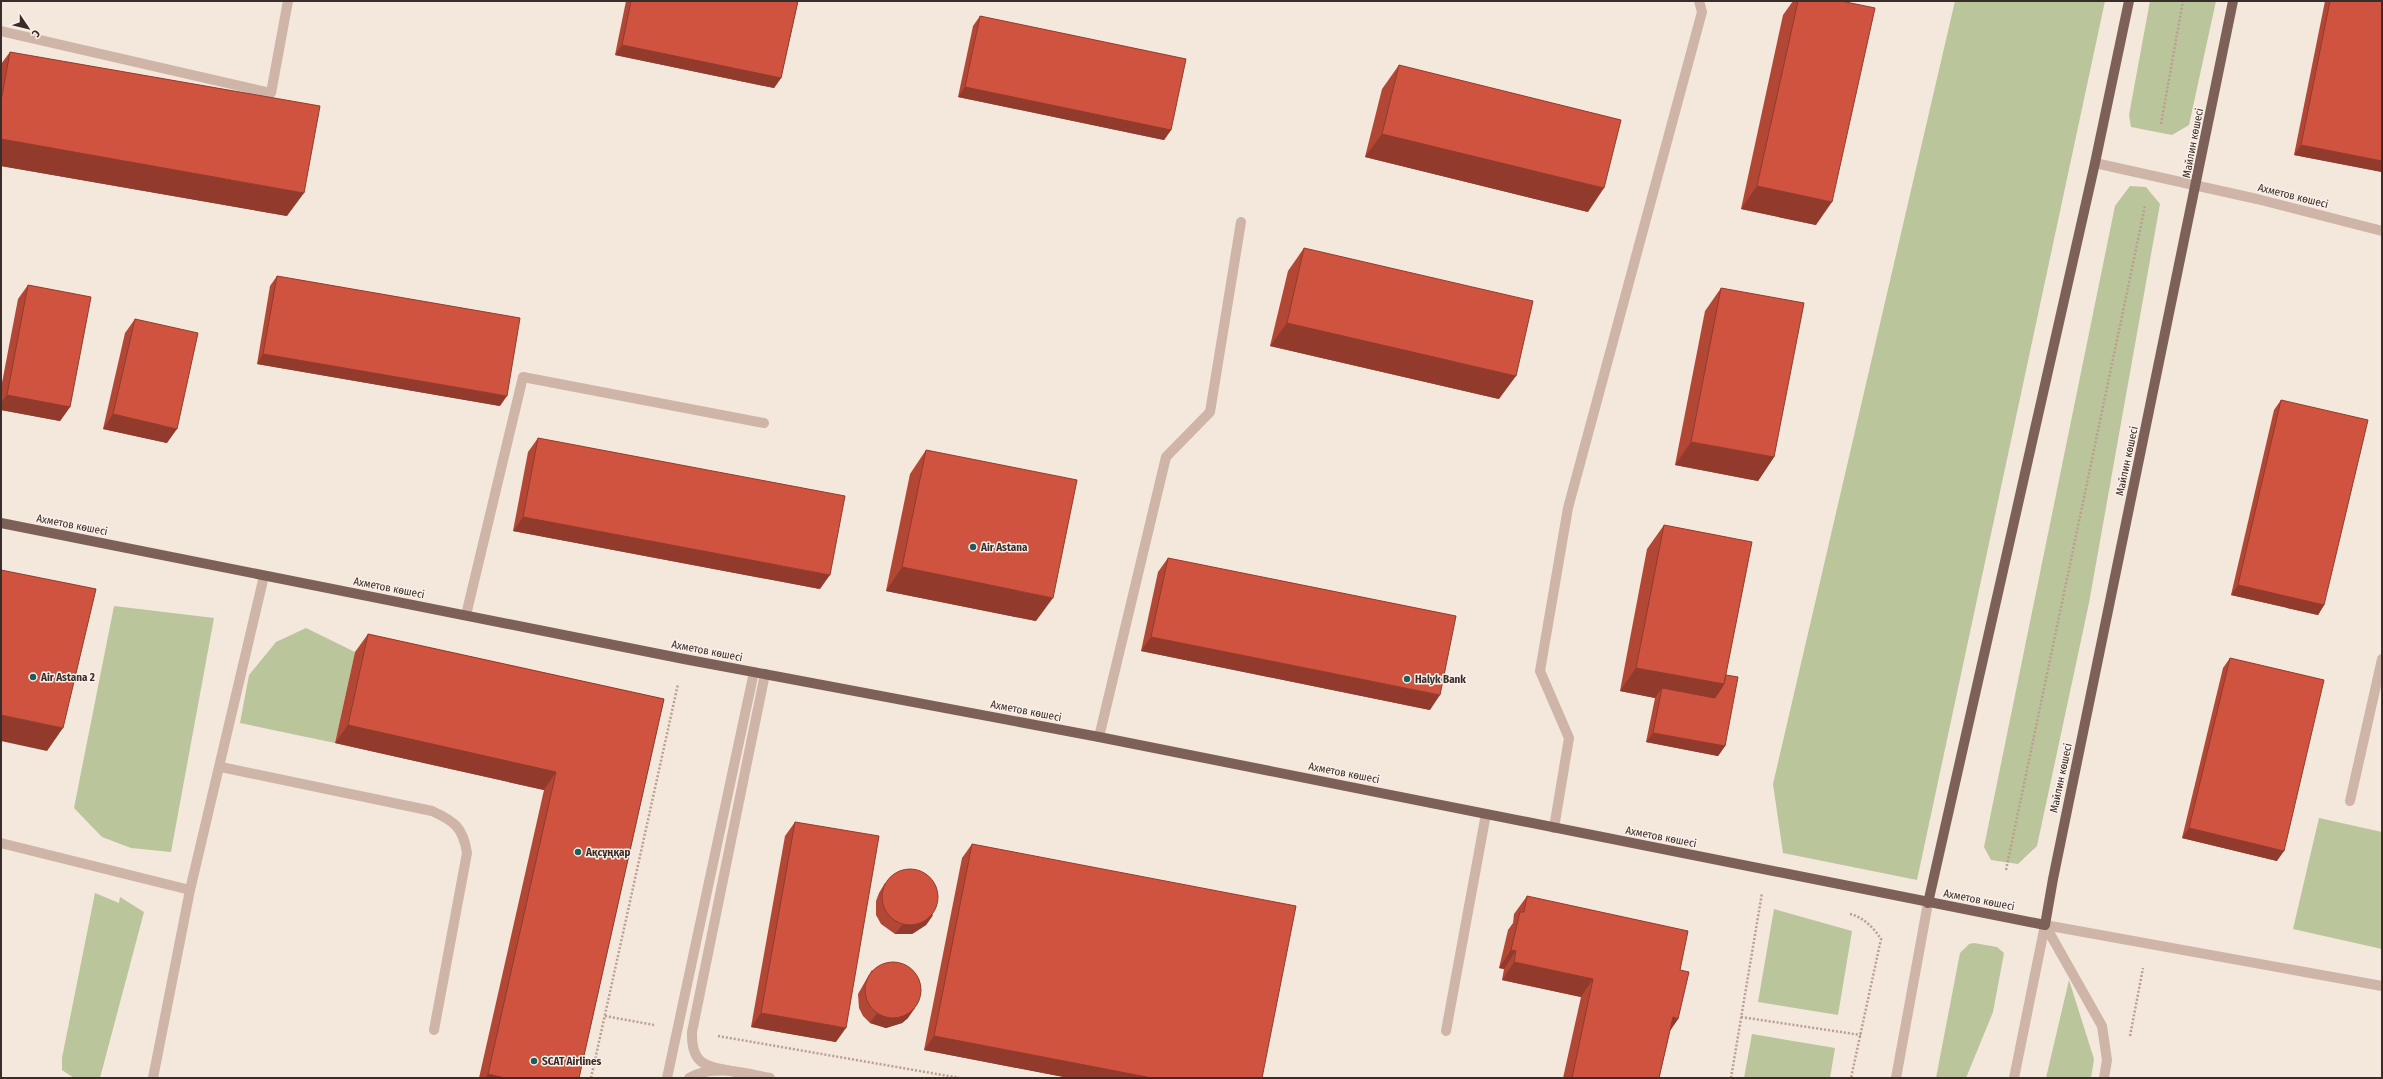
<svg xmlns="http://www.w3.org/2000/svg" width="2383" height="1079" font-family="'Fira Sans Condensed',sans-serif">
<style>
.green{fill:#bbc59b}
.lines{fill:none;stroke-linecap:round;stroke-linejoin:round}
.path{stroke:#ba9e91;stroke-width:2.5;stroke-dasharray:2 2;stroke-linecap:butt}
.minor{stroke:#ceb5a7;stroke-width:10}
.major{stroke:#7d6158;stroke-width:10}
.wall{fill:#b34736}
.shaded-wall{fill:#923a2c}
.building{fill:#d0533f;stroke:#923a2c}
.poi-dot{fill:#1a5f5d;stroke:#fbf1ea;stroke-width:1.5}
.labels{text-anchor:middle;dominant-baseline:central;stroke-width:3;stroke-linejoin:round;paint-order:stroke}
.street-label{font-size:11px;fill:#3a2c28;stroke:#fbf1ea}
.poi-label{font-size:11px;font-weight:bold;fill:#3a2c28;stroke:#fbf1ea;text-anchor:start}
</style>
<rect width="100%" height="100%" fill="#f4e7dc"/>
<g class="green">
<path d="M 1955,1 L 2105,1 L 1917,880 L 1783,853 L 1773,784 Z"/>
<path d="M 2150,1 L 2216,1 L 2189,125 L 2172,135 L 2131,127 L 2129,115 Z"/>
<path d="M 2130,186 L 2146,187 L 2160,204 L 2089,603 L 2037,846 L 2018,864 L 1991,860 L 1984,847 L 2115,206 Z"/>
<path d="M 114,606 L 214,618 L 171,852 L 131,848 L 102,837 L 74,808 Z"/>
<path d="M 306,628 L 355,652 L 335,743 L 240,723 L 249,675 L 276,642 Z"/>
<path d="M 2319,818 L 2382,832 L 2382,949 L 2293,929 Z"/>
<path d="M 95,893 L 119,903 L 120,897 L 144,912 L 100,1078 L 74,1078 L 62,1070 L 62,1058 Z"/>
<path d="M 1774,909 L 1852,931 L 1838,1015 L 1758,1002 Z"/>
<path d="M 1974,943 L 1997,947 L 2004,953 L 1993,1012 L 1966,1078 L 1936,1078 L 1960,953 L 1969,944 Z"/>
<path d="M 2069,980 L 2094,1059 L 2091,1078 L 2046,1078 Z"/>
<path d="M 1752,1034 L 1835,1048 L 1830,1078 L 1744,1078 Z"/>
</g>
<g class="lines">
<g class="path">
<path d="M 2161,124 L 2183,1"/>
<path d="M 2006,870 L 2145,206"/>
<path d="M 1850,914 C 1863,917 1874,928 1881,939 L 1851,1078"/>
<path d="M 605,1016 L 654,1025"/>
<path d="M 1741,1017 L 1861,1035"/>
<path d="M 718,1036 L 960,1078"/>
<path d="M 2130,1036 L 2143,968"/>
<path d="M 591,1078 L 678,684"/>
<path d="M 1731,1078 L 1762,893"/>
</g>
<g class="minor">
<path d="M 1,31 L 271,93 L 288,1"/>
<path d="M 2095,163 L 2257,199 L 2382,231"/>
<path d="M 466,615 L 523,377 L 764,423"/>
<path d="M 1099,737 L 1166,457 L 1210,412 L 1241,222"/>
<path d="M 221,767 L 432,811 C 454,821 463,827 467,853 L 434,1030"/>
<path d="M 2350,801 L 2382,659"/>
<path d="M 1554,828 L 1569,738 L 1540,671 L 1568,508 L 1702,12 L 1699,1"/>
<path d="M 1,843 L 190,890"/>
<path d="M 2045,925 L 2382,986"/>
<path d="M 2045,925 L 2102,1026 L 2107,1060 L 2104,1078"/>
<path d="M 1446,1031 L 1486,814"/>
<path d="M 736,1072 C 708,1066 691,1067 692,1032 L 765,674"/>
<path d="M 153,1078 L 190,890 L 264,576"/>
<path d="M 667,1078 L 754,672"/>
<path d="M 689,1078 C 713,1064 745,1073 770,1078"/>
<path d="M 1896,1078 L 1928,903"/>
<path d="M 2014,1078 L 2045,925"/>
</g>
<g class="major">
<path d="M 1,523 L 684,659 L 1099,737 L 2045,925 L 2053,879 L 2233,1"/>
<path d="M 1928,903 L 2095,163 L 2129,1"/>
</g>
</g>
<g class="wall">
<path d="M 626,1 L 798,1 L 781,78 L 774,88 L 615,55 Z"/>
<path d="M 1793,1 L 1841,1 L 1816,225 L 1741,209 L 1783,15 Z"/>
<path d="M 2325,1 L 2382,1 L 2382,172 L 2294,155 Z"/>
<path d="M 980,16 L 1171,130 L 1164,140 L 958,97 L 973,26 Z"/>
<path d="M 10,52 L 287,216 L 1,166 L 1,64 Z"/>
<path d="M 1399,65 L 1588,212 L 1365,157 L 1382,89 Z"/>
<path d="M 1304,248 L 1499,399 L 1270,346 L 1288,271 Z"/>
<path d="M 277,276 L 500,406 L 257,364 L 270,286 Z"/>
<path d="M 28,285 L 70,407 L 60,421 L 1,410 L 1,388 L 18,299 Z"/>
<path d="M 1721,288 L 1774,457 L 1758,481 L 1675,465 L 1705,311 Z"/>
<path d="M 135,319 L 167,443 L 103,429 L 125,333 Z"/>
<path d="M 2281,400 L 2324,605 L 2318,615 L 2231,595 L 2274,410 Z"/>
<path d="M 538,438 L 820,589 L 513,531 L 528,452 Z"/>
<path d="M 926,450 L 1036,621 L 886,591 L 910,474 Z"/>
<path d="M 1664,525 L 1726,675 L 1725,746 L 1718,756 L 1646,742 L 1655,698 L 1620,691 L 1647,549 Z"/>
<path d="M 1168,558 L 1430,710 L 1141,651 L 1158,572 Z"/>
<path d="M 368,634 L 664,699 L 579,1078 L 479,1078 L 544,790 L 335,743 L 355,652 Z"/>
<path d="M 2230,658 L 2277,861 L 2182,838 L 2223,668 Z"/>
<path d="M 795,822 L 836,1042 L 751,1027 L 785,836 Z"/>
<path d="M 972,844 L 1262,1078 L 1069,1078 L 924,1050 L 962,858 Z"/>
<path d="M 885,883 L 933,915 L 926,925 L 912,934 L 895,934 L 881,924 L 876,915 L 876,901 L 879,893 Z"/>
<path d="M 1527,896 L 1680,970 L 1678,1019 L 1670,1031 L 1659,1078 L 1563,1078 L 1581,997 L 1502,980 L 1504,969 L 1499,968 L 1508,930 L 1513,923 L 1514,914 Z"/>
<path d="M 872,970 L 908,1018 L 902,1023 L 886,1028 L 870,1023 L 863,1016 L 859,1008 L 858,994 L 866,980 Z"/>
</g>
<g class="shaded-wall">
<path d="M 622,45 L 781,78 L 774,88 L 615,55 Z"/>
<path d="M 965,87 L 1171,130 L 1164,140 L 958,97 Z"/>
<path d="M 1382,134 L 1604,188 L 1588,212 L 1365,157 Z"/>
<path d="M 1,139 L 304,193 L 287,216 L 1,166 Z"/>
<path d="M 2301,145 L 2382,161 L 2382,172 L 2294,155 Z"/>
<path d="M 1757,186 L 1832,202 L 1816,225 L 1741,209 Z"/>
<path d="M 1287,323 L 1516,376 L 1499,399 L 1270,346 Z"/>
<path d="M 263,354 L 507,396 L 500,406 L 257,364 Z"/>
<path d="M 7,395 L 70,407 L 60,421 L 1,410 L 1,403 Z"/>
<path d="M 113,414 L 177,429 L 167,443 L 103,429 Z"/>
<path d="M 1691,442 L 1774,457 L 1758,481 L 1675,465 Z"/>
<path d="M 523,517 L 830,575 L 820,589 L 513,531 Z"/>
<path d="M 902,567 L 1053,598 L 1036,621 L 886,591 Z"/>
<path d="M 2238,585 L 2324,605 L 2318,615 L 2231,595 Z"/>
<path d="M 1151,637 L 1440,695 L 1430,710 L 1141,651 Z"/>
<path d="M 1636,668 L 1724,684 L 1708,708 L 1662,688 L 1655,698 L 1620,691 Z"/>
<path d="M 1,715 L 63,728 L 47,751 L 1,741 Z"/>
<path d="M 348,725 L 556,772 L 544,790 L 335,743 Z"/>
<path d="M 1653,733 L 1725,746 L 1718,756 L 1646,742 Z"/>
<path d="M 2189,828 L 2284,851 L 2277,861 L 2182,838 Z"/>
<path d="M 933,915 L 926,925 L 912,934 L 895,934 L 902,925 Z"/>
<path d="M 1511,950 L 1516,951 L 1504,969 L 1499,968 Z"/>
<path d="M 1514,962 L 1593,979 L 1581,997 L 1502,980 Z"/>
<path d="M 915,1008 L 908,1018 L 902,1023 L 886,1028 L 870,1023 L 877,1013 Z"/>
<path d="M 761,1013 L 846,1028 L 836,1042 L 751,1027 Z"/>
<path d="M 1673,1017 L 1678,1019 L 1666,1036 Z"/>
<path d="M 934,1036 L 1152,1078 L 1069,1078 L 924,1050 Z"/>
<path d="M 488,1074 L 505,1078 L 486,1078 Z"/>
</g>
<g class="building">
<path d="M 631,1 L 798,1 L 781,78 L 622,45 Z"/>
<path d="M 1798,1 L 1841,1 L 1875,8 L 1832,202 L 1757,186 Z"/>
<path d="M 2330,1 L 2382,1 L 2382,161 L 2301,145 Z"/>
<path d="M 980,16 L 1186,59 L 1171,130 L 965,87 Z"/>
<path d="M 10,52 L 320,106 L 304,193 L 1,139 L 1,101 Z"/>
<path d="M 1399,65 L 1621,120 L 1604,188 L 1382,134 Z"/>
<path d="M 1304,248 L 1533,301 L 1516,376 L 1287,323 Z"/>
<path d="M 277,276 L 520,318 L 507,396 L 263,354 Z"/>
<path d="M 28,285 L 91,297 L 70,407 L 7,395 Z"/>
<path d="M 1721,288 L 1804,303 L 1774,457 L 1691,442 Z"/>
<path d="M 135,319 L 198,333 L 177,429 L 113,414 Z"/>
<path d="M 2281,400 L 2368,420 L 2324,605 L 2238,585 Z"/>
<path d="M 538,438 L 845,496 L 830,575 L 523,517 Z"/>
<path d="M 926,450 L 1077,480 L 1053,598 L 902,567 Z"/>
<path d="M 1664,525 L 1752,542 L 1724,684 L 1636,668 Z"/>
<path d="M 1168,558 L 1456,616 L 1440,695 L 1151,637 Z"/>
<path d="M 1,570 L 96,589 L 63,728 L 1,715 Z"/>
<path d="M 368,634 L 664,699 L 579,1078 L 505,1078 L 488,1074 L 556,772 L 348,725 Z"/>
<path d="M 2230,658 L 2324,680 L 2284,851 L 2189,828 Z"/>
<path d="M 1726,675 L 1738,677 L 1725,746 L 1653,733 L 1662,688 L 1715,698 L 1724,684 Z"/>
<path d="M 795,822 L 879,836 L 846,1028 L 761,1013 Z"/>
<path d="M 972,844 L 1296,906 L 1262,1078 L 1152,1078 L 934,1036 Z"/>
<circle cx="910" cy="897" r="28"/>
<path d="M 1527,896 L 1688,931 L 1680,970 L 1689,972 L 1678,1019 L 1673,1017 L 1659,1078 L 1572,1078 L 1593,979 L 1514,962 L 1516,951 L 1511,950 L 1520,912 L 1524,912 Z"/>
<circle cx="893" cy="990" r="28"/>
</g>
<g class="poi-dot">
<circle cx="973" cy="547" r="4"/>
<circle cx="33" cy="677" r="4"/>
<circle cx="1407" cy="679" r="4"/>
<circle cx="578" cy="852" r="4"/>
<circle cx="534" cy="1061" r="4"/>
</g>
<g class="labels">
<g class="street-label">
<text transform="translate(2193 143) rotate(-79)">Майлин көшесі</text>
<text transform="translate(2293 196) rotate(14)">Ахметов көшесі</text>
<text transform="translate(2127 461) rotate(-78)">Майлин көшесі</text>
<text transform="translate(72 525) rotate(11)">Ахметов көшесі</text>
<text transform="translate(389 588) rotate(11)">Ахметов көшесі</text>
<text transform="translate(707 651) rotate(11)">Ахметов көшесі</text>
<text transform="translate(1026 711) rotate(11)">Ахметов көшесі</text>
<text transform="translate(1344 773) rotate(11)">Ахметов көшесі</text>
<text transform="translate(2061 778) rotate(-78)">Майлин көшесі</text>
<text transform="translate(1661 837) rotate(11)">Ахметов көшесі</text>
<text transform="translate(1979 900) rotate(11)">Ахметов көшесі</text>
</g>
<g class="poi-label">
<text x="981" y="547">Air Astana</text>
<text x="41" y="677">Air Astana 2</text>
<text x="1415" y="679">Halyk Bank</text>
<text x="586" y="852">Ақсұңқар</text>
<text x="542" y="1061">SCAT Airlines</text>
</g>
</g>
<rect width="2383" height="1079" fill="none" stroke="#3a2c28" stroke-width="4"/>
<g transform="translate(28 28) rotate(125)" stroke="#fbf1ea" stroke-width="3" paint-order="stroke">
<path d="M0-3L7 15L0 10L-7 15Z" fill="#3a2c28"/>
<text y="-6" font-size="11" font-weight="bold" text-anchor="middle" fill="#3a2c28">С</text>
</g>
</svg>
